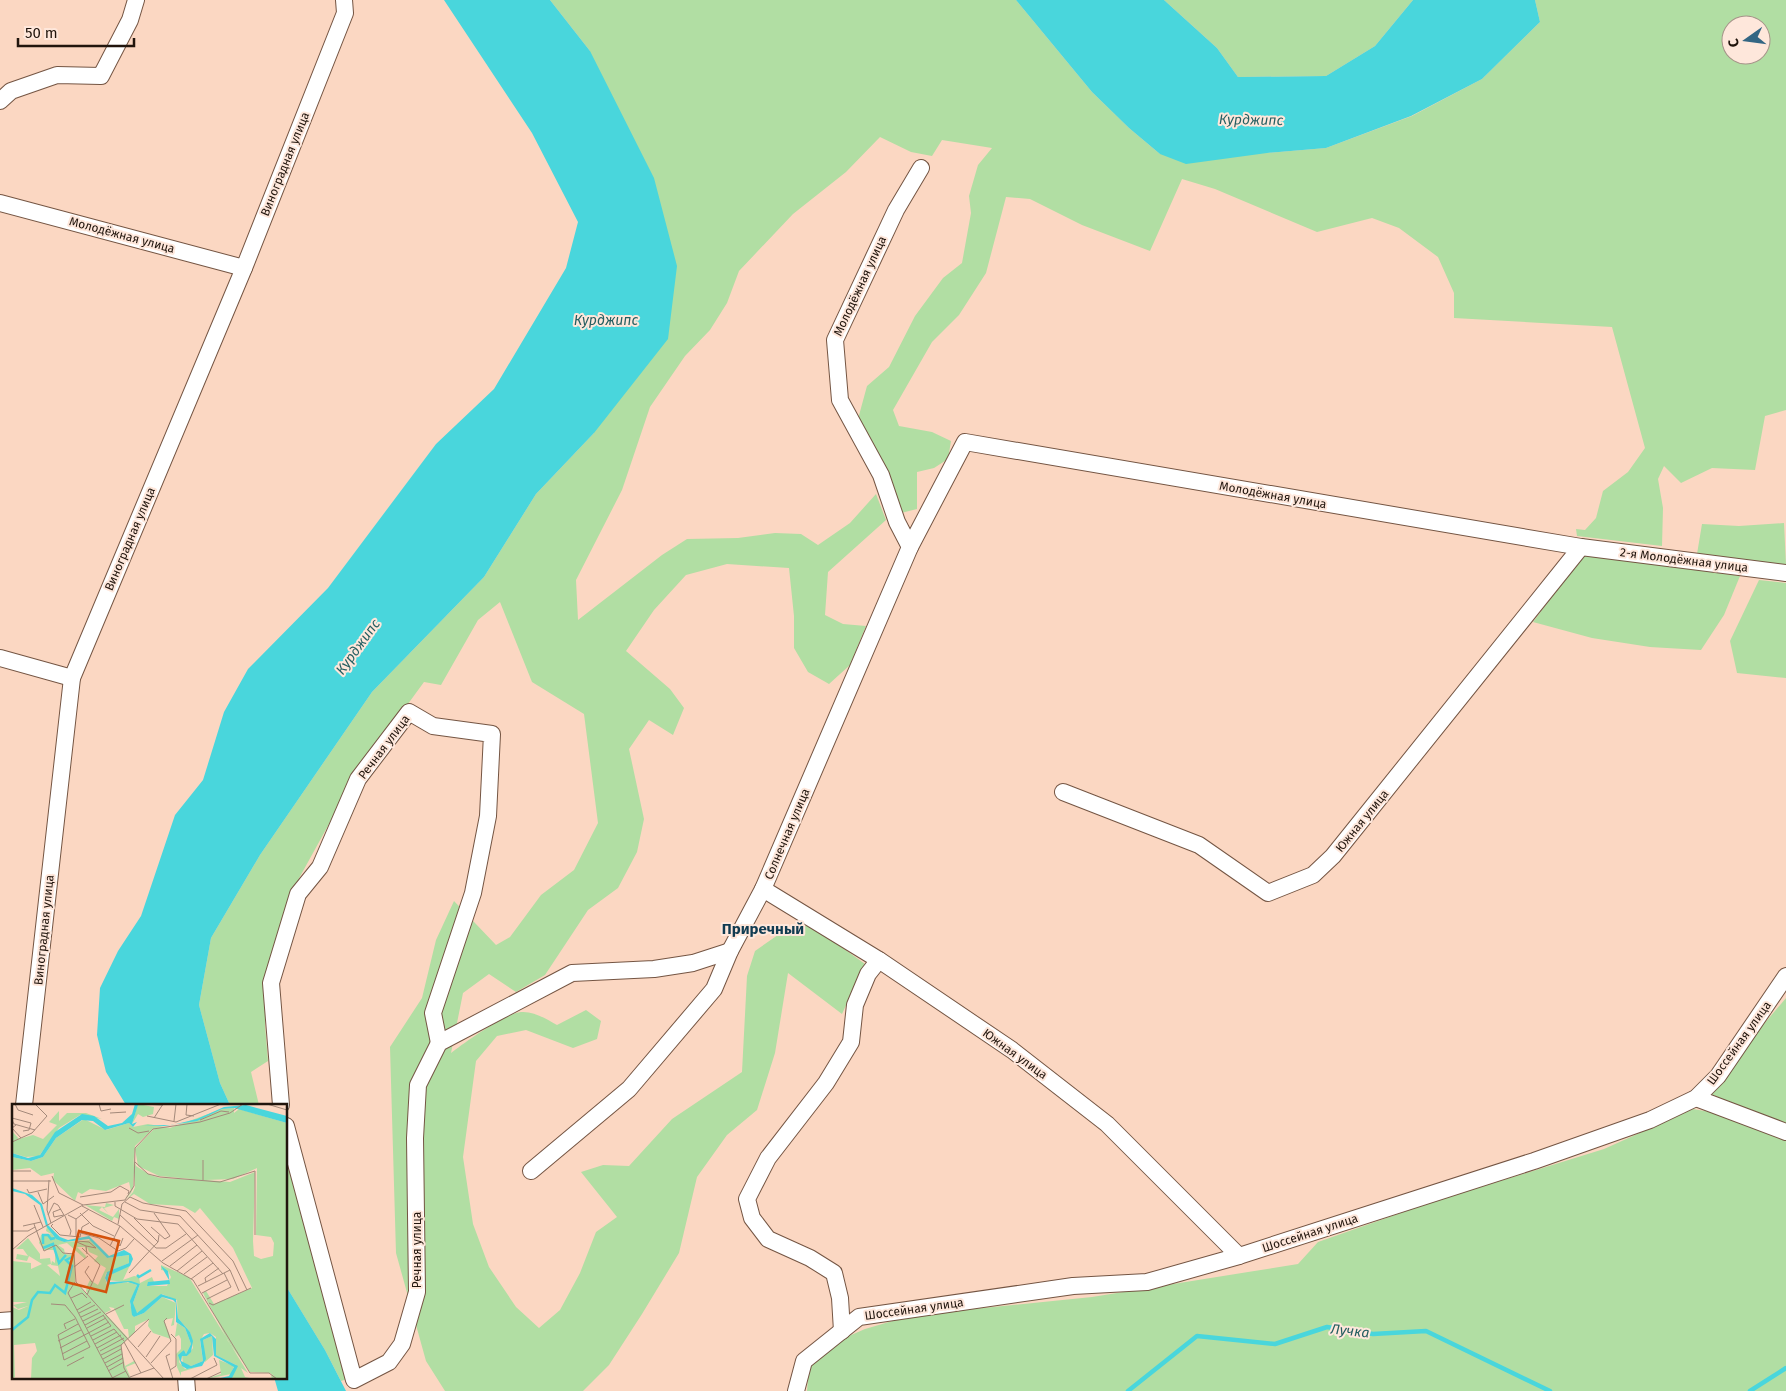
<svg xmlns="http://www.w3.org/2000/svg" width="1786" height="1391" font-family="'Fira Sans',sans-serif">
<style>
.green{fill:#b1dea3;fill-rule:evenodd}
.water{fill:#49d6dc}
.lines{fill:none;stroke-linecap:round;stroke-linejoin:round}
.stream{stroke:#49d6dc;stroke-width:4.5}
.street-casing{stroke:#745543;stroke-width:18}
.street{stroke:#fff;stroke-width:16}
.labels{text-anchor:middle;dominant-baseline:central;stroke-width:4;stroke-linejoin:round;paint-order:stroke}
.street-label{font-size:12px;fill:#21150d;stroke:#fee7db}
.water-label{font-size:14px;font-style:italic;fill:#255e61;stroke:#fee7db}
.quarter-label{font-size:15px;font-weight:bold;fill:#103b51;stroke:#fee7db}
.inset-river{fill:none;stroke:#49d6dc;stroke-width:2.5}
.inset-road{fill:none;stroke:#a4897a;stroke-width:1}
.view{fill:#d4520c;fill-opacity:0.15;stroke:#d4520c;stroke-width:2.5}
.inset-edge{fill:none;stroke:#21150d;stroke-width:2.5}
</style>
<rect width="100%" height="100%" fill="#fbd7c2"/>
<g class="green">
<path d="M 550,0 L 1016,0 L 1092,92 L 1129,128 L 1160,154 L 1267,153 L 1326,148 L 1412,116 L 1482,79 L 1540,22 L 1535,0 L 1786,0 L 1786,410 L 1765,416 L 1755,470 L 1712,468 L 1681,483 L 1664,466 L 1658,479 L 1663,508 L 1662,546 L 1577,536 L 1576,529 L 1585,530 L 1596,518 L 1603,491 L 1628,472 L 1645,448 L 1612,327 L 1454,318 L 1454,293 L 1438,257 L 1399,228 L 1372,218 L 1317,232 L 1215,189 L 1182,179 L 1150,251 L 1082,225 L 1030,199 L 1006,197 L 986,273 L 959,315 L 932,342 L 893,410 L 899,426 L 932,432 L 951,441 L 948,459 L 934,468 L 917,472 L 917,509 L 901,513 L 858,419 L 867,386 L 889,367 L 915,316 L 943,278 L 962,263 L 971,213 L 969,196 L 978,165 L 992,148 L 942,140 L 932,156 L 911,152 L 880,137 L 846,172 L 793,214 L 739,271 L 727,303 L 710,330 L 685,356 L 650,407 L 622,490 L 576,580 L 578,620 L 662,555 L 687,539 L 738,538 L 775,533 L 801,534 L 818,545 L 850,523 L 876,494 L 886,520 L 828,572 L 825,615 L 843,624 L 866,626 L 850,665 L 829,684 L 808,672 L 794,648 L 794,616 L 789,568 L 727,564 L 686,575 L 654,610 L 626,651 L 670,689 L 684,708 L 673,735 L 649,720 L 629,749 L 644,819 L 637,852 L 618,888 L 588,910 L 545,975 L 516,992 L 489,974 L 463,993 L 451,1053 C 464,1043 506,1013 521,1012 C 534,1011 546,1019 557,1025 L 586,1010 L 601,1021 L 597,1039 L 573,1048 L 526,1030 L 497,1036 L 476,1061 L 463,1157 L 473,1224 L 489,1267 L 516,1307 L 539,1328 L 560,1310 L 580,1273 L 596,1232 L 617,1217 L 581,1172 L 603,1165 L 629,1166 L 672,1119 L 742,1072 L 747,976 L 755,951 L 788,928 L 811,925 L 865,964 L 842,1014 L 788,973 L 775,1053 L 757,1110 L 727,1135 L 697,1177 L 679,1253 L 642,1314 L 609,1365 L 583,1391 L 445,1391 L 426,1361 L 396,1253 L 390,1047 L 422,998 L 436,940 L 454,901 L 496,945 L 510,937 L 541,895 L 574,870 L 598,823 L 584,714 L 532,682 L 500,602 L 478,620 L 441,685 L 424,682 L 356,775 L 292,891 L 266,978 L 265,1025 L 268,1061 L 251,1072 L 259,1105 L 230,1105 L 220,1083 L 199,1005 L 211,938 L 260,855 L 372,692 L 484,577 L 536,494 L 594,433 L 590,51 ZM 1731,25 L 1761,25 L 1761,55 L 1731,55 Z"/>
<path d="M 1164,0 L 1413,0 L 1375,46 L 1326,76 L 1238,77 L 1217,48 Z"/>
<path d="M 1784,523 L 1786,565 L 1697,554 L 1702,524 L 1739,526 Z"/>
<path d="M 1584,554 L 1740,576 L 1724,615 L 1701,650 L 1650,647 L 1592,638 L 1533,622 Z"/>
<path d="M 1759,580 L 1786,583 L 1786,678 L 1737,673 L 1730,641 Z"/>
<path d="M 1786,998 L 1786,1126 L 1706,1092 Z"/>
<path d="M 1693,1109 L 1722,1114 L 1786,1136 L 1786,1391 L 807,1391 L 809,1366 L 826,1346 L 865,1329 L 913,1315 L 1092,1297 L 1298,1264 L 1318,1242 L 1432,1202 L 1604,1149 Z"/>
<path d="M 286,1149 L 350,1378 L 341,1381 L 325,1350 L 286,1286 Z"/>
</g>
<g class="water">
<path d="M 444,0 L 550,0 L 590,51 L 654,178 L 677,266 L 668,339 L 594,433 L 536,494 L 484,577 L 372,692 L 260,855 L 211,938 L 199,1005 L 220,1083 L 230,1105 L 126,1105 L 106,1072 L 97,1035 L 100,988 L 118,951 L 141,916 L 175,815 L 203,780 L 224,712 L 248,669 L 328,588 L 436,444 L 494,389 L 566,268 L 578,222 L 532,133 Z"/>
<path d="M 1016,0 L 1164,0 L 1217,48 L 1238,77 L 1326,76 L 1375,46 L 1413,0 L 1535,0 L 1540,22 L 1482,79 L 1411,116 L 1326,148 L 1267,153 L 1186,164 L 1160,154 L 1129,128 L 1092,92 Z"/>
<path d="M 286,1286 L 325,1350 L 346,1391 L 278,1391 L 274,1377 L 286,1377 Z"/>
</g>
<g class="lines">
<g class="stream">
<path d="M 1128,1391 L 1197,1336 L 1275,1344 L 1327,1327 L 1373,1334 L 1426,1331 L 1550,1391"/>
<path d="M 1750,1391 L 1786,1368"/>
</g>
<defs>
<g id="street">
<path d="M 0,101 L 11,91 L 57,75 L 101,76 L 130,20 L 136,0"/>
<path d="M 0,203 L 244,268"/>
<path d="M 910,547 L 897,522 L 881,475 L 840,400 L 835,340 L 896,210 L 921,168"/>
<path d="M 0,658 L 72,678"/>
<path d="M 1063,792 L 1199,845 L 1268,893 L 1313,875 L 1333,856 L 1581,547"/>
<path d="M 763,889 L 879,960 L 1012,1050 L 1107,1124 L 1239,1256"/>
<path d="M 1696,1098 L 1786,1132"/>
<path d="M 24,1105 L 72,678 L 244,268 L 345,13 L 344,0"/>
<path d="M 281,1105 L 271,983 L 298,894 L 320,867 L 358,779 L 409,712 L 433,726 L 492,734 L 488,816 L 473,893 L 433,1013 L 439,1043"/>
<path d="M 286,1126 L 354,1380 L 389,1362 L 402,1344 L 417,1292 L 415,1138 L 418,1085 L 439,1043 L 572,973 L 654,969 L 693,963 L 730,951"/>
<path d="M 531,1171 L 629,1089 L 714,989 L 730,951 L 763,889 L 910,547 L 965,442 L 1581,547 L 1786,573"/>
<path d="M 0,1321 L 14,1320"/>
<path d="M 842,1331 L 840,1298 L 834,1273 L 810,1258 L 768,1239 L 752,1218 L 747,1199 L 768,1158 L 826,1083 L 851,1042 L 855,1005 L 868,974 L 879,960"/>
<path d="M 186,1377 L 187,1391"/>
<path d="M 796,1391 L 804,1361 L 859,1317 L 1073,1286 L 1147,1282 L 1239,1256 L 1534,1161 L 1650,1120 L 1696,1098 L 1718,1076 L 1786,976"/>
</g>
</defs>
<use href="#street" class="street-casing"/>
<use href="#street" class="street"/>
</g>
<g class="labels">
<g class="street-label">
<text transform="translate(285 164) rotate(-68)">Виноградная улица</text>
<text transform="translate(122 235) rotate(15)">Молодёжная улица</text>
<text transform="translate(860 286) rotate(-65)">Молодёжная улица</text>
<text transform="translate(1273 495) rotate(10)">Молодёжная улица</text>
<text transform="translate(130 539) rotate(-67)">Виноградная улица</text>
<text transform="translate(1684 560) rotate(7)">2-я Молодёжная улица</text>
<text transform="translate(384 747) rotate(-53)">Речная улица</text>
<text transform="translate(1362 821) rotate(-51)">Южная улица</text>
<text transform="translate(787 834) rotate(-67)">Солнечная улица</text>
<text transform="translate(44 930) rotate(-84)">Виноградная улица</text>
<text transform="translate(1739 1043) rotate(-54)">Шоссейная улица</text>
<text transform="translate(1015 1054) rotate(36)">Южная улица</text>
<text transform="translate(1310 1233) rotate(-18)">Шоссейная улица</text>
<text transform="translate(417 1250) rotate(-90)">Речная улица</text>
<text transform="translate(914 1309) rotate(-8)">Шоссейная улица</text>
</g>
<g class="water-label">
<text transform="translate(1251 120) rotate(1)">Курджипс</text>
<text x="606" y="320">Курджипс</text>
<text transform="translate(358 647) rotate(-54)">Курджипс</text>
<text transform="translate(1350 1331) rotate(6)">Лучка</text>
</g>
<g class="quarter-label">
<text x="763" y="929">Приречный</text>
</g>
</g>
<g transform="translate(12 1104)">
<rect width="275" height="275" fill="#fbd7c2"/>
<path d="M 126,0 L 142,3 L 141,10 L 131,13 L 126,10 L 120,20 ZM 222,4 L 222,9 L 227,5 L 275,19 L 275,275 L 260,275 L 259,271 L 262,272 L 258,269 L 238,268 L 216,237 L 191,189 L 194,187 L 202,200 L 240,184 L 221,144 L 188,104 L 183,109 L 171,102 L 138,100 L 122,90 L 115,95 L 121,88 L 123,83 L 123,78 L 122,68 L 121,84 L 119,89 L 112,96 L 119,87 L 117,78 L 94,87 L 78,85 L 70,90 L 66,88 L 63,97 L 41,76 L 42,69 L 29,72 L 18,64 L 0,66 L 0,53 L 19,57 L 31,53 L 44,34 L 72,15 L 94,26 L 117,19 L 121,23 L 136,20 L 158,24 L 210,5 ZM 148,23 L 141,26 L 123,45 L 126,62 L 147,72 L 190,76 L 148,74 L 138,71 L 124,62 L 122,56 L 121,63 L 123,42 L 140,26 ZM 245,64 L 244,131 L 259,133 L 262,139 L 261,152 L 249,155 L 242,152 L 241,137 L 243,68 L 218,78 L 194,76 L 221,75 ZM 47,7 L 47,17 L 55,9 L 74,9 L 90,15 L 68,11 L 47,24 L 27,52 L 14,53 L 0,49 L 0,27 L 7,35 L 21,31 L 31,35 L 45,21 L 37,18 ZM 94,99 L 102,101 L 92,104 L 96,109 L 90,103 L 87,106 L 101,113 L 107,105 L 107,115 L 102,113 L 100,117 L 73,101 L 93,103 ZM 35,122 L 42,133 L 52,138 L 79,136 L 95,154 L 117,151 L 117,159 L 94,169 L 93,174 L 95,181 L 116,178 L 125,181 L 118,200 L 122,213 L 132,209 L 150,193 L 164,199 L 162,221 L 159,222 L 161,214 L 152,216 L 159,235 L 141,229 L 136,222 L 137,215 L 123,222 L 123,228 L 117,234 L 116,225 L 112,225 L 102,204 L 97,203 L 99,206 L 93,209 L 116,234 L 109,242 L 113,262 L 122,257 L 124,259 L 114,263 L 119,275 L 19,275 L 20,254 L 25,247 L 23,239 L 2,241 L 3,273 L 0,275 L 0,203 L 7,206 L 16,202 L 6,205 L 1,201 L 15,198 L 0,198 L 0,157 L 19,159 L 19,165 L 30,160 L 17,152 L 15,157 L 4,155 L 5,150 L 16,152 L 11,145 L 4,145 L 16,134 L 28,150 L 28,155 L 38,154 L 39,160 L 35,161 L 48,172 L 46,162 L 39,161 L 40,157 L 43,159 L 43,146 L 32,146 L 27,139 L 29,131 L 39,130 L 34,127 ZM 55,139 L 73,155 L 74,152 L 65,143 L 73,143 L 74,147 L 75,143 L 77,148 L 86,152 L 82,157 L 94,164 L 86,181 L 78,176 L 75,182 L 74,187 L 79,195 L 63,178 L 63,151 L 53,150 L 52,145 L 46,141 ZM 119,159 L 111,176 L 122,172 L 127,173 L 128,179 L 140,173 L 142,178 L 137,182 L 155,182 L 159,173 L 156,167 L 149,166 L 149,161 L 177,173 L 236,269 L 229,264 L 233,273 L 242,275 L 218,275 L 224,261 L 204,251 L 204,233 L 198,229 L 192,230 L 188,237 L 191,257 L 179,262 L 171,259 L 170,251 L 175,252 L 181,244 L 178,228 L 166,214 L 165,196 L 150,190 L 125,209 L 121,206 L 121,199 L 128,180 L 96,176 L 96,172 ZM 165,219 L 173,224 L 179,240 L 174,250 L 172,246 L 167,258 L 173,265 L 186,263 L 169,268 L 169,272 L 165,263 L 164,250 L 169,245 L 169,235 L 167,231 L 163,233 ZM 200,232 L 201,251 L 193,258 L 191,236 ZM 207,256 L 222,262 L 219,270 L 194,275 L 209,270 Z" fill="#b1dea3" fill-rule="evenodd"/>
<path d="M 123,0 L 126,1 L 120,20 L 125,18 L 121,23 L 117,19 L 93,26 L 81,17 L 70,16 L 44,34 L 31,53 L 19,57 L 0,53 L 0,49 L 16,54 L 28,51 L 43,28 L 70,10 L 82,12 L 96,22 L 110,19 L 120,10 ZM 234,1 L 275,12 L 275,19 L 222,4 L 210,5 L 185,17 L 152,22 L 131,21 L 160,21 L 185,15 L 212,3 ZM 0,84 L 20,91 L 30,100 L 36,121 L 48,133 L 56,136 L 77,132 L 97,152 L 112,146 L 119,150 L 121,155 L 118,162 L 96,172 L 98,178 L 119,177 L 128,180 L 121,199 L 125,209 L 149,190 L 164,195 L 166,214 L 178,228 L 181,237 L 179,248 L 175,252 L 170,252 L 169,257 L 179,262 L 191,257 L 188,235 L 198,229 L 204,235 L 204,251 L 226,262 L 220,274 L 204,275 L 217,272 L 222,263 L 202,252 L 200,232 L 191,236 L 194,255 L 190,262 L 175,265 L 170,262 L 166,251 L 172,246 L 174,250 L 179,240 L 173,224 L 164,218 L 164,199 L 161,196 L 150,193 L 132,209 L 122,213 L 120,211 L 118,197 L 125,181 L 116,178 L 96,181 L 93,174 L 95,168 L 117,159 L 117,151 L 95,154 L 77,135 L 52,138 L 44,135 L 34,122 L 28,101 L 13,90 L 0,87 ZM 149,162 L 156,167 L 158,180 L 135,182 L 136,178 L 157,176 Z" fill="#49d6dc"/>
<path class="inset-river" d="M 31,140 L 31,131 L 36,131 L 39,135 L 43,134M 31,144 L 41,140 L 47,159 L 54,151M 125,171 L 127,173 L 139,166M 0,226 L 16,213 L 20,196 L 26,188 L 38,189 L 43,181 L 53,189 L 60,162 L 54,156 L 60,153"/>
<path class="inset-road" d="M 3,0 L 6,6 L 21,11M 87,0 L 89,7 L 99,5M 130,0 L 151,1M 175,0 L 174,11 L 182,12M 255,0 L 275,6M 98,9 L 114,8M 135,12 L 164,18 L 209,0M 0,14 L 19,19 L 17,26 L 11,27M 142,14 L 151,0M 0,16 L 2,20 L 23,26M 188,16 L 209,7 L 217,8M 162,17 L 164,0M 4,21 L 0,24 L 9,34M 117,24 L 126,29 L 137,27M 0,38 L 20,29 L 35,12 L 23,0M 191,56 L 191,76M 123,58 L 136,70 L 148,73 L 208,78 L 243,67 L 243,131M 0,67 L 19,67M 40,72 L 47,89 L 71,101M 37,76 L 35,106 L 39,119M 0,77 L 39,77M 15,85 L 17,89 L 35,85M 26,88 L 31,100 L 42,92M 68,93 L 99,88 L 108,82 L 117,87 L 116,90M 103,98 L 103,102 L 125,115 L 166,120 L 211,170M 113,98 L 128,106 L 168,112 L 218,166 L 227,187M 22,101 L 31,123M 70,102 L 108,122 L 151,159 L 181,176 L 238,269 L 257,269 L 265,275M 68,109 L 81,122 L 102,132M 36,111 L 42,99 L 46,101 L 52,111 L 42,113 L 41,108 L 49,105M 56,111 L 64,115 L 64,132M 108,111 L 144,144 L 154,144 L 174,130M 53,112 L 59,127 L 58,131M 122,114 L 146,138M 64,115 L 77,105M 22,120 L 32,147 L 44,141 L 51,149 L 62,150 L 64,178 L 152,275M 41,120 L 39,122 L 48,131 L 68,133 L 70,123 L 77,119M 106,120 L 110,100 L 118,93 L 131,99 L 174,107 L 221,157 L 235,186M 11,122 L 29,118M 139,123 L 153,135 L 158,132 L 142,109M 0,127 L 16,127 L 23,123M 69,129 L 87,134 L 106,147 L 114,144 L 122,135M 102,134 L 108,142 L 111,134M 65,137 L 77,138 L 84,144 L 74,142M 65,138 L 74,142 L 75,150M 98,142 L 108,122M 70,144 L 88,161 L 75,191M 0,146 L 16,132 L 71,101 L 113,96 L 122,82 L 123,44 L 141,25 L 188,18 L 218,9 L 231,0M 150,157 L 186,131M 77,162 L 73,168 L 80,178M 158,162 L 185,141M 62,163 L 76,152M 165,167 L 190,147M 117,169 L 146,138 L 147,131M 172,170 L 195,153M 179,175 L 201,159M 63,178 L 56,189 L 101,275M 194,178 L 193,174 L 207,164M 186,182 L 218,166M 190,189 L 215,176M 59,194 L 70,189 L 75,194M 195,195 L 219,183 L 212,169M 197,199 L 201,201 L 239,184M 39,200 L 53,201 L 63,213 L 78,243 L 52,256 L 46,231 L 66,220M 65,206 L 79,198M 67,209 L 83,201M 94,210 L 112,201M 69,213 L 86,205M 71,217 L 89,208M 73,221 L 92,211M 75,224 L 94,214M 54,225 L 52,220 L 63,215M 79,232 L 99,222 L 91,211M 81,236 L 102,225 L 112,237M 46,237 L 69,226M 112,238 L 129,269M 83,240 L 105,228M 109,241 L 112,264 L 118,275M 126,243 L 139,227M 48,244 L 97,218M 85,244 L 109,231M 88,247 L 112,234M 50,250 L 75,237M 158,250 L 154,252 L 161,275M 89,251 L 109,241 L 137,215M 134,253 L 148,232M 91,255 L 109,245M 93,259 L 110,250M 139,259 L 159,237 L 152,217 L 155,214M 55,262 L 72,253M 95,263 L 111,254M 158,266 L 164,262 L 164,235 L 159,230M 96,267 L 112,258M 118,273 L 142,264M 100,274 L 114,267M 178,275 L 205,261 L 202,254M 194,275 L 209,268"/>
<path class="view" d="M 67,127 L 107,137 L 94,188 L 54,178 Z"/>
<rect width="275" height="275" class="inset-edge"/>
</g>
<g transform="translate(1746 40) rotate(256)"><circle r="24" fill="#fee7db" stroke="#a69389"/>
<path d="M0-4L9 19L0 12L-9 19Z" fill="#336683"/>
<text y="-8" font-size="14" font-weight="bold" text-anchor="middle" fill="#21150d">С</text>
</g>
<path d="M18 38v8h116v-8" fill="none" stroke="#21150d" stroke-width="2.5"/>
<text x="25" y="38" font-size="15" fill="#21150d" stroke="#fee7db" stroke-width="4" paint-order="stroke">50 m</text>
</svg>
